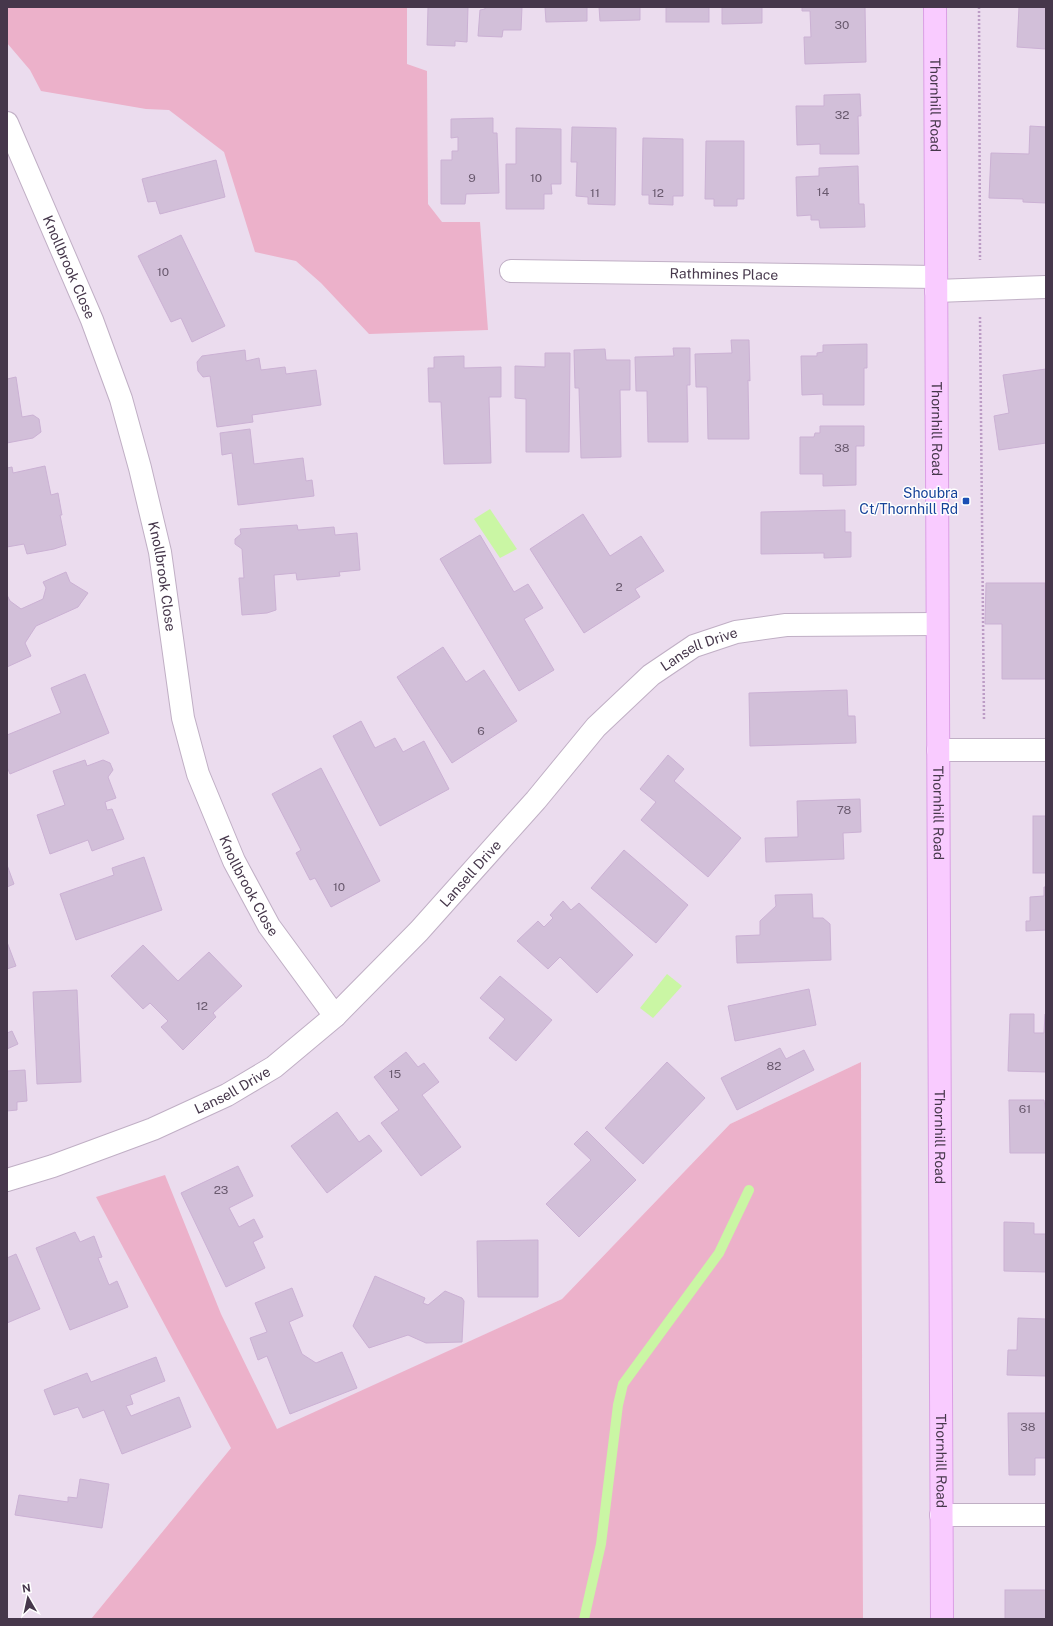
<svg xmlns="http://www.w3.org/2000/svg" width="1053" height="1626" font-family="'Public Sans',sans-serif">
<style>
.residential{fill:#ebdcee}
.green{fill:#ecb1ca}
.water{fill:#caf6a4}
.lines{fill:none;stroke-linecap:round;stroke-linejoin:round}
.stream{stroke:#caf6a4;stroke-width:10}
.building{fill:#d2bfd9;stroke:#cbb1d4}
.street-casing{stroke:#c0afc5;stroke-width:24}
.secondary-casing{stroke:#db9fe5;stroke-width:24}
.path{stroke:#bc9cc5;stroke-width:2.5;stroke-dasharray:2 2;stroke-linecap:butt}
.street{stroke:#fff;stroke-width:22}
.secondary{stroke:#f9cbff;stroke-width:22}
.transit-dot{fill:#1a4fb4;stroke:#fff;stroke-width:1.5}
.labels{text-anchor:middle;dominant-baseline:central;stroke-width:3;stroke-linejoin:round;paint-order:stroke}
.number-label{font-size:12px;fill:#69596e}
.street-label{font-size:14px;fill:#46374b;stroke:#fff}
.transit-label{font-size:14px;fill:#164399;stroke:#fff;text-anchor:end}
</style>
<rect width="100%" height="100%" fill="#f4eaf6"/>
<path class="residential" d="M 7,7 L 1046,7 L 1046,1619 L 863,1619 L 861,1062 L 730,1124 L 562,1299 L 277,1430 L 231,1448 L 91,1619 L 7,1619 Z"/>
<g class="green">
<path d="M 7,7 L 407,7 L 407,64 L 427,71 L 428,204 L 442,222 L 480,222 L 488,330 L 369,334 L 321,283 L 296,261 L 255,252 L 224,152 L 169,110 L 146,109 L 41,91 L 30,70 L 7,43 Z"/>
<path d="M 861,1062 L 863,1619 L 91,1619 L 231,1448 L 96,1197 L 165,1175 L 221,1314 L 277,1429 L 562,1299 L 730,1124 Z"/>
</g>
<g class="water">
<path d="M 490,509 L 517,549 L 500,558 L 474,519 Z"/>
<path d="M 667,974 L 682,986 L 653,1018 L 640,1008 Z"/>
</g>
<g class="lines">
<path class="stream" d="M 584,1619 L 601,1544 L 618,1405 L 623,1384 L 719,1253 L 749,1190"/>
</g>
<g class="building">
<path d="M 428,7 L 468,7 L 467,42 L 455,41 L 455,46 L 427,45 Z"/>
<path d="M 485,7 L 522,7 L 521,30 L 503,30 L 502,37 L 478,36 L 480,10 L 485,9 Z"/>
<path d="M 545,7 L 587,7 L 587,21 L 546,22 Z"/>
<path d="M 599,7 L 640,7 L 640,20 L 600,21 Z"/>
<rect x="666" y="7" width="43" height="15"/>
<path d="M 722,7 L 762,7 L 762,23 L 722,24 Z"/>
<path d="M 802,7 L 865,7 L 866,62 L 805,64 L 804,37 L 811,37 L 810,11 L 802,11 Z"/>
<path d="M 1019,7 L 1046,7 L 1046,49 L 1017,47 Z"/>
<path d="M 860,94 L 861,116 L 858,116 L 859,154 L 820,154 L 820,144 L 797,145 L 796,106 L 824,106 L 824,95 Z"/>
<path d="M 493,118 L 493,133 L 497,133 L 499,193 L 466,194 L 465,204 L 441,204 L 441,160 L 452,160 L 452,151 L 458,151 L 458,137 L 451,138 L 451,119 Z"/>
<path d="M 1030,126 L 1046,127 L 1046,203 L 1023,202 L 1023,199 L 989,198 L 991,153 L 1029,154 Z"/>
<path d="M 572,127 L 616,128 L 615,205 L 588,204 L 588,197 L 576,196 L 577,162 L 571,162 Z"/>
<path d="M 516,128 L 561,129 L 561,184 L 551,184 L 552,194 L 544,194 L 544,209 L 506,209 L 506,164 L 516,164 Z"/>
<path d="M 643,138 L 683,139 L 683,196 L 673,196 L 673,205 L 649,204 L 649,195 L 642,195 Z"/>
<path d="M 706,141 L 744,141 L 744,199 L 737,199 L 737,206 L 714,206 L 714,199 L 705,199 Z"/>
<path d="M 216,160 L 225,197 L 160,214 L 156,201 L 148,202 L 142,179 Z"/>
<path d="M 858,166 L 859,204 L 864,204 L 865,227 L 820,228 L 819,220 L 811,220 L 811,215 L 797,216 L 796,177 L 819,176 L 819,168 Z"/>
<path d="M 181,235 L 225,326 L 192,342 L 181,318 L 171,322 L 138,256 Z"/>
<path d="M 731,340 L 749,340 L 750,381 L 748,380 L 749,439 L 708,439 L 707,387 L 696,387 L 695,354 L 732,353 Z"/>
<path d="M 867,344 L 867,368 L 864,368 L 864,405 L 823,405 L 823,394 L 802,395 L 801,356 L 817,356 L 817,353 L 823,352 L 823,345 Z"/>
<path d="M 673,348 L 690,348 L 690,385 L 687,385 L 688,442 L 648,442 L 647,391 L 636,391 L 635,357 L 674,356 Z"/>
<path d="M 605,349 L 606,360 L 630,360 L 630,390 L 620,390 L 621,457 L 581,458 L 579,388 L 575,388 L 574,350 Z"/>
<path d="M 245,350 L 246,361 L 259,358 L 261,370 L 285,367 L 286,374 L 316,370 L 321,405 L 252,415 L 253,422 L 217,427 L 210,376 L 203,377 L 198,371 L 197,362 L 202,356 Z"/>
<path d="M 545,353 L 570,353 L 569,452 L 526,452 L 526,399 L 515,398 L 515,366 L 545,367 Z"/>
<path d="M 464,356 L 464,368 L 501,367 L 501,397 L 489,397 L 491,463 L 444,464 L 441,402 L 429,402 L 428,368 L 434,368 L 434,357 Z"/>
<path d="M 1046,369 L 1046,443 L 999,450 L 994,416 L 1009,413 L 1003,375 Z"/>
<path d="M 16,377 L 22,417 L 33,415 L 39,419 L 41,432 L 33,438 L 7,443 L 7,379 Z"/>
<path d="M 820,426 L 864,426 L 864,446 L 856,446 L 856,485 L 823,486 L 823,474 L 800,474 L 800,437 L 814,437 L 815,433 L 820,433 Z"/>
<path d="M 250,429 L 254,464 L 303,458 L 306,481 L 312,480 L 314,496 L 238,505 L 232,453 L 222,455 L 220,433 Z"/>
<path d="M 45,466 L 51,495 L 58,493 L 62,515 L 60,515 L 66,545 L 54,549 L 27,554 L 24,544 L 7,547 L 7,468 L 12,467 L 13,473 Z"/>
<path d="M 845,510 L 845,532 L 851,532 L 851,557 L 824,558 L 824,553 L 761,554 L 761,512 Z"/>
<path d="M 583,514 L 610,556 L 641,536 L 664,571 L 635,589 L 640,597 L 584,633 L 530,549 Z"/>
<path d="M 297,525 L 298,530 L 334,527 L 335,535 L 357,533 L 360,570 L 339,572 L 340,576 L 297,580 L 296,573 L 274,575 L 276,610 L 267,613 L 242,615 L 239,578 L 244,578 L 242,549 L 235,544 L 235,539 L 241,534 L 240,529 Z"/>
<path d="M 480,535 L 514,592 L 528,584 L 543,608 L 524,619 L 554,670 L 519,691 L 440,559 Z"/>
<path d="M 66,572 L 70,582 L 88,593 L 78,607 L 36,626 L 25,643 L 31,656 L 7,667 L 7,595 L 10,601 L 21,609 L 43,599 L 46,588 L 43,582 Z"/>
<path d="M 986,583 L 1045,583 L 1046,679 L 1002,679 L 1002,624 L 985,624 Z"/>
<path d="M 443,647 L 466,682 L 484,670 L 517,721 L 452,763 L 397,677 Z"/>
<path d="M 85,674 L 109,733 L 10,774 L 7,767 L 7,735 L 61,713 L 51,688 Z"/>
<path d="M 847,690 L 848,716 L 855,716 L 856,743 L 750,746 L 749,693 Z"/>
<path d="M 361,721 L 375,748 L 395,738 L 403,752 L 424,741 L 449,789 L 380,826 L 333,736 Z"/>
<path d="M 668,755 L 684,769 L 674,781 L 741,838 L 708,877 L 641,820 L 656,802 L 640,789 Z"/>
<path d="M 85,760 L 87,766 L 103,760 L 110,763 L 113,770 L 108,777 L 116,798 L 105,802 L 107,810 L 112,809 L 124,839 L 92,851 L 88,840 L 50,854 L 37,815 L 65,805 L 53,771 Z"/>
<path d="M 321,768 L 380,881 L 331,907 L 315,878 L 310,880 L 296,853 L 301,850 L 272,794 Z"/>
<path d="M 860,799 L 861,832 L 843,833 L 844,859 L 766,862 L 765,838 L 798,837 L 797,801 Z"/>
<rect x="1033" y="816" width="13" height="57"/>
<path d="M 624,850 L 688,905 L 656,943 L 591,888 Z"/>
<path d="M 144,857 L 162,910 L 76,940 L 60,894 L 114,875 L 112,868 Z"/>
<path d="M 7,865 L 14,884 L 7,887 Z"/>
<path d="M 1044,887 L 1046,887 L 1046,930 L 1026,931 L 1026,921 L 1030,921 L 1030,897 L 1044,896 Z"/>
<path d="M 812,894 L 813,918 L 823,918 L 830,924 L 831,960 L 737,963 L 736,936 L 760,935 L 760,921 L 776,906 L 775,895 Z"/>
<path d="M 563,901 L 571,910 L 579,903 L 633,955 L 597,993 L 560,957 L 548,969 L 517,941 L 538,921 L 544,927 L 553,918 L 550,915 Z"/>
<path d="M 7,942 L 16,966 L 7,969 Z"/>
<path d="M 143,945 L 178,981 L 209,952 L 242,986 L 213,1013 L 216,1017 L 183,1050 L 161,1027 L 168,1021 L 150,1003 L 143,1009 L 111,976 Z"/>
<path d="M 500,976 L 552,1020 L 516,1061 L 489,1038 L 505,1019 L 480,998 Z"/>
<path d="M 809,989 L 816,1025 L 735,1041 L 728,1006 Z"/>
<path d="M 77,990 L 81,1082 L 37,1084 L 33,992 Z"/>
<path d="M 1010,1014 L 1034,1014 L 1034,1033 L 1044,1033 L 1045,1014 L 1046,1014 L 1046,1072 L 1008,1071 Z"/>
<path d="M 12,1031 L 18,1044 L 7,1049 L 7,1033 Z"/>
<path d="M 780,1048 L 786,1059 L 804,1050 L 814,1070 L 737,1110 L 721,1078 Z"/>
<path d="M 406,1052 L 418,1067 L 424,1063 L 439,1082 L 422,1095 L 461,1147 L 421,1176 L 381,1123 L 399,1110 L 374,1077 Z"/>
<path d="M 667,1062 L 705,1098 L 643,1164 L 605,1128 Z"/>
<path d="M 25,1070 L 27,1101 L 17,1102 L 17,1110 L 7,1111 L 7,1071 Z"/>
<path d="M 1009,1100 L 1044,1100 L 1046,1114 L 1046,1153 L 1010,1153 Z"/>
<path d="M 337,1112 L 359,1142 L 369,1135 L 382,1151 L 327,1193 L 291,1146 Z"/>
<path d="M 587,1131 L 636,1180 L 579,1237 L 546,1204 L 591,1160 L 574,1144 Z"/>
<path d="M 238,1166 L 253,1196 L 229,1208 L 239,1227 L 254,1219 L 263,1237 L 253,1242 L 265,1268 L 226,1287 L 181,1193 Z"/>
<path d="M 1004,1222 L 1034,1223 L 1034,1234 L 1046,1234 L 1046,1272 L 1004,1271 Z"/>
<path d="M 75,1232 L 80,1242 L 94,1236 L 102,1257 L 98,1258 L 109,1285 L 117,1281 L 128,1307 L 70,1330 L 36,1248 Z"/>
<path d="M 538,1240 L 538,1297 L 478,1297 L 477,1241 Z"/>
<path d="M 16,1254 L 40,1309 L 7,1323 L 7,1258 Z"/>
<path d="M 375,1276 L 425,1298 L 423,1303 L 428,1305 L 445,1291 L 462,1298 L 464,1301 L 462,1342 L 426,1343 L 408,1335 L 369,1348 L 353,1326 Z"/>
<path d="M 292,1288 L 303,1316 L 289,1322 L 302,1354 L 316,1363 L 342,1352 L 357,1388 L 290,1414 L 267,1356 L 258,1360 L 250,1338 L 267,1332 L 255,1303 Z"/>
<path d="M 1018,1318 L 1046,1319 L 1046,1376 L 1007,1375 L 1008,1350 L 1017,1350 Z"/>
<path d="M 156,1357 L 165,1381 L 130,1395 L 133,1404 L 126,1406 L 131,1416 L 179,1397 L 191,1427 L 122,1454 L 104,1410 L 83,1418 L 78,1407 L 54,1415 L 44,1390 L 87,1373 L 91,1382 Z"/>
<path d="M 1008,1413 L 1046,1413 L 1046,1458 L 1035,1458 L 1035,1475 L 1009,1475 Z"/>
<path d="M 80,1479 L 109,1484 L 102,1528 L 15,1515 L 19,1495 L 68,1502 L 68,1497 L 77,1498 Z"/>
<rect x="1005" y="1590" width="41" height="29"/>
</g>
<g class="lines">
<defs>
<g id="street">
<path id="s1" d="M 7,123 L 92,320 L 121,399 L 140,468 L 160,552 L 183,718 L 198,774 L 234,861 L 269,926 L 335,1016"/>
<path id="s2" d="M 511,271 L 936,277"/>
<path d="M 936,291 L 1046,287"/>
<path d="M 938,750 L 1046,750"/>
<path id="s3" d="M 7,1180 L 53,1166 L 153,1129 L 227,1095 L 274,1067 L 335,1016 L 419,931 L 536,800 L 596,727 L 651,675 L 694,646 L 736,632 L 786,625 L 937,624"/>
<path d="M 941,1515 L 1046,1515"/>
</g>
<g id="secondary">
<path id="s4" d="M 935,7 L 942,1619"/>
</g>
</defs>
<use href="#street" class="street-casing"/>
<use href="#secondary" class="secondary-casing"/>
<g class="path">
<path d="M 979,7 L 980,260"/>
<path d="M 980,317 L 984,720"/>
</g>
<use href="#street" class="street"/>
<use href="#secondary" class="secondary"/>
</g>
<rect class="transit-dot" x="962" y="497" width="8" height="8" rx="2"/>
<g class="labels">
<g class="number-label">
<text x="842" y="25">30</text>
<text x="842" y="115">32</text>
<text x="472" y="178">9</text>
<text x="536" y="178">10</text>
<text x="823" y="192">14</text>
<text x="595" y="193">11</text>
<text x="658" y="193">12</text>
<text x="163" y="272">10</text>
<text x="842" y="448">38</text>
<text x="619" y="587">2</text>
<text x="481" y="731">6</text>
<text x="844" y="810">78</text>
<text x="339" y="887">10</text>
<text x="202" y="1006">12</text>
<text x="774" y="1066">82</text>
<text x="395" y="1074">15</text>
<text x="1025" y="1109">61</text>
<text x="221" y="1190">23</text>
<text x="1028" y="1427">38</text>
</g>
<g class="street-label">
<text stroke="none"><textPath href="#s4" startOffset="98">Thornhill Road</textPath></text>
<text stroke="none"><textPath href="#s1" startOffset="157">Knollbrook Close</textPath></text>
<text stroke="none"><textPath href="#s2" startOffset="213">Rathmines Place</textPath></text>
<text stroke="none"><textPath href="#s4" startOffset="422">Thornhill Road</textPath></text>
<text stroke="none"><textPath href="#s1" startOffset="481">Knollbrook Close</textPath></text>
<text stroke="none"><textPath href="#s3" startOffset="891">Lansell Drive</textPath></text>
<text stroke="none"><textPath href="#s4" startOffset="806">Thornhill Road</textPath></text>
<text stroke="none"><textPath href="#s3" startOffset="567">Lansell Drive</textPath></text>
<text stroke="none"><textPath href="#s1" startOffset="805">Knollbrook Close</textPath></text>
<text stroke="none"><textPath href="#s3" startOffset="243">Lansell Drive</textPath></text>
<text stroke="none"><textPath href="#s4" startOffset="1130">Thornhill Road</textPath></text>
<text stroke="none"><textPath href="#s4" startOffset="1454">Thornhill Road</textPath></text>
</g>
<g class="transit-label">
<text x="958" y="493">Shoubra<tspan x="958" dy="16">Ct/Thornhill Rd</tspan></text>
</g>
</g>
<rect width="1053" height="1626" fill="none" stroke="#46374b" stroke-width="16"/>
<g transform="translate(28 1598) rotate(351)" stroke="#ffffff" stroke-width="3" paint-order="stroke">
<path d="M0-3L7 15L0 10L-7 15Z" fill="#46374b"/>
<text y="-6" font-size="11" font-weight="bold" text-anchor="middle" fill="#46374b">N</text>
</g>
</svg>
